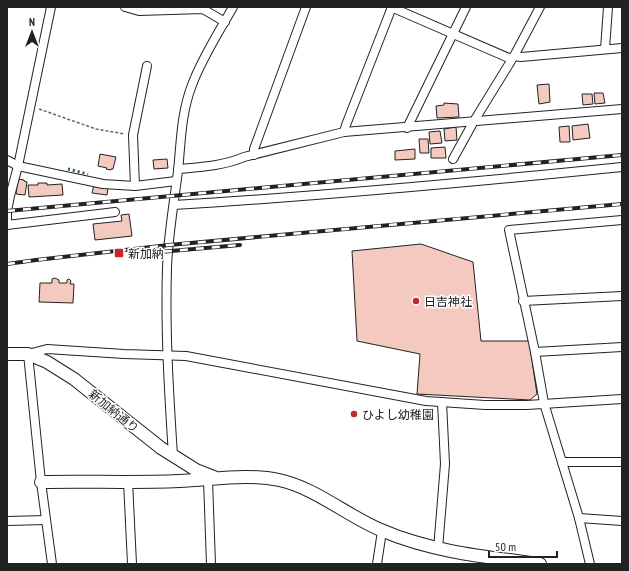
<svg xmlns="http://www.w3.org/2000/svg" width="629" height="571" font-family="'PT Sans Narrow','Noto Sans JP',sans-serif">
<style>
.building{fill:#f3c9c0;stroke:#222}
.lines{fill:none;stroke-linecap:round;stroke-linejoin:round}
.street-casing{stroke:#222;stroke-width:10}
.secondary-casing{stroke:#222;stroke-width:14}
.path{stroke:#646464;stroke-width:1.5;stroke-dasharray:3 2;stroke-linecap:butt}
.street{stroke:#fff;stroke-width:8}
.secondary{stroke:#fff;stroke-width:12}
.rail-casing{stroke:#222;stroke-width:4}
.rail{stroke:#fff;stroke-width:2.5;stroke-dasharray:8;stroke-linecap:butt}
.hedge{stroke:#2f5e38;stroke-width:3;stroke-dasharray:2 3;stroke-linecap:butt}
.poi-dot{fill:#c62828;stroke:#fff;stroke-width:1.5}
.labels{text-anchor:middle;dominant-baseline:central;stroke-width:3;stroke-linejoin:round;paint-order:stroke}
.poi-label{font-size:12px;fill:#222;stroke:#fff;text-anchor:start}
.street-label{font-size:12px;fill:#222;stroke:#fff}
</style>
<rect width="100%" height="100%" fill="#fff"/>
<g class="building">
<path d="M 549,84 L 550,102 L 539,104 L 537,85 Z"/>
<path d="M 594,93 L 603,93 L 605,103 L 595,104 Z"/>
<path d="M 582,94 L 592,94 L 593,104 L 583,105 Z"/>
<path d="M 444,103 L 458,104 L 459,117 L 437,118 L 436,106 L 444,105 Z"/>
<path d="M 588,124 L 590,138 L 573,140 L 572,126 Z"/>
<path d="M 569,126 L 570,142 L 560,142 L 559,127 Z"/>
<path d="M 456,127 L 457,140 L 445,141 L 444,129 Z"/>
<path d="M 440,131 L 442,143 L 430,144 L 429,132 Z"/>
<path d="M 419,139 L 428,139 L 429,153 L 420,153 Z"/>
<path d="M 445,147 L 446,158 L 431,158 L 431,148 Z"/>
<path d="M 415,149 L 415,159 L 395,160 L 395,151 Z"/>
<path d="M 100,154 L 116,157 L 113,169 L 111,169 L 111,170 L 106,169 L 107,168 L 98,166 Z"/>
<path d="M 167,159 L 168,168 L 154,169 L 153,160 Z"/>
<path d="M 18,179 L 24,180 L 24,181 L 27,182 L 25,195 L 16,194 Z"/>
<path d="M 38,183 L 47,183 L 47,185 L 62,184 L 63,195 L 29,197 L 28,185 L 38,185 Z"/>
<path d="M 94,185 L 108,188 L 107,195 L 92,193 Z"/>
<path d="M 129,214 L 132,236 L 95,240 L 93,224 L 122,221 L 121,215 Z"/>
<path d="M 421,244 L 473,262 L 481,341 L 529,341 L 537,394 L 530,400 L 417,394 L 420,354 L 357,341 L 352,251 Z"/>
<path d="M 55,278 L 59,280 L 59,283 L 67,283 L 67,280 L 69,279 L 71,281 L 70,284 L 74,284 L 73,303 L 39,302 L 40,283 L 52,283 L 52,279 Z"/>
</g>
<g class="lines">
<defs>
<g id="street">
<path d="M 125,7 L 139,11 L 203,9 L 225,22"/>
<path d="M 391,7 L 511,59"/>
<path d="M 605,49 L 608,7"/>
<path d="M 514,56 L 521,57 L 622,48"/>
<path d="M 407,128 L 466,7"/>
<path d="M 344,132 L 346,125 L 392,7"/>
<path d="M 254,155 L 254,149 L 306,7"/>
<path d="M 453,159 L 474,121 L 514,56 L 540,7"/>
<path d="M 7,160 L 18,166 L 103,184 L 135,186 L 176,181"/>
<path d="M 178,169 C 201,167 223,166 244,157 L 344,132 L 622,109"/>
<path d="M 135,186 L 133,135 L 147,66"/>
<path d="M 174,205 C 323,196 473,182 622,167"/>
<path d="M 7,225 L 7,211 L 10,196 L 18,166 L 51,7"/>
<path d="M 7,225 L 115,212"/>
<path d="M 523,301 L 622,296"/>
<path d="M 535,352 L 622,347"/>
<path d="M 173,456 C 169,393 165,331 167,268 C 168,236 174,203 178,171 C 181,142 181,113 192,85 C 202,58 219,32 233,7"/>
<path d="M 562,462 L 622,462"/>
<path d="M 208,480 L 211,564"/>
<path d="M 128,481 L 132,564"/>
<path d="M 579,518 L 622,521"/>
<path d="M 7,521 L 46,520"/>
<path d="M 438,549 L 445,464 L 442,402"/>
<path d="M 52,564 L 41,482 L 28,354 L 47,349 L 124,354 L 186,356 L 426,401 L 485,405 L 527,405 L 622,399"/>
<path d="M 377,564 L 382,531"/>
<path d="M 590,564 L 579,518 L 544,403 L 535,352 L 509,230 L 622,220"/>
</g>
<g id="secondary">
<path d="M 7,354 L 28,354 L 47,362 L 74,379 L 161,448 L 196,470 L 214,477"/>
<path d="M 41,482 C 87,481 133,483 179,481 C 211,480 247,473 279,480 C 316,488 347,516 381,530 C 432,552 486,557 540,564"/>
</g>
</defs>
<use href="#street" class="street-casing"/>
<use href="#secondary" class="secondary-casing"/>
<path class="path" d="M 39,109 L 96,129 L 125,134"/>
<use href="#street" class="street"/>
<use href="#secondary" class="secondary"/>
<defs>
<g id="rail">
<path d="M 7,211 L 622,155"/>
<path d="M 148,253 L 240,245"/>
<path d="M 7,264 L 36,260 L 169,245 L 622,204"/>
</g>
</defs>
<use href="#rail" class="rail-casing"/>
<use href="#rail" class="rail"/>
<path class="hedge" d="M 68,169 L 88,174"/>
</g>
<g class="poi-dot">
<rect x="114" y="248" width="10" height="10" rx="2"/>
<circle cx="416" cy="301" r="4"/>
<circle cx="354" cy="414" r="4"/>
</g>
<g class="labels">
<g class="poi-label">
<text x="128" y="253">新加納</text>
<text x="424" y="301">日吉神社</text>
<text x="362" y="414">ひよし幼稚園</text>
</g>
<g class="street-label">
<text transform="translate(114 411) rotate(39)">新加納通り</text>
</g>
</g>
<rect width="629" height="571" fill="none" stroke="#222222" stroke-width="16"/>
<g transform="translate(32 32)" stroke="#ffffff" stroke-width="3" paint-order="stroke">
<path d="M0-3L7 15L0 10L-7 15Z" fill="#222222"/>
<text y="-6" font-size="11" font-weight="bold" text-anchor="middle" fill="#222222">N</text>
</g>
<path d="M489 551v6h68v-6" fill="none" stroke="#222222" stroke-width="2"/>
<text x="495" y="551" font-size="12" fill="#222222" stroke="#ffffff" stroke-width="3" paint-order="stroke">50 m</text>
</svg>
